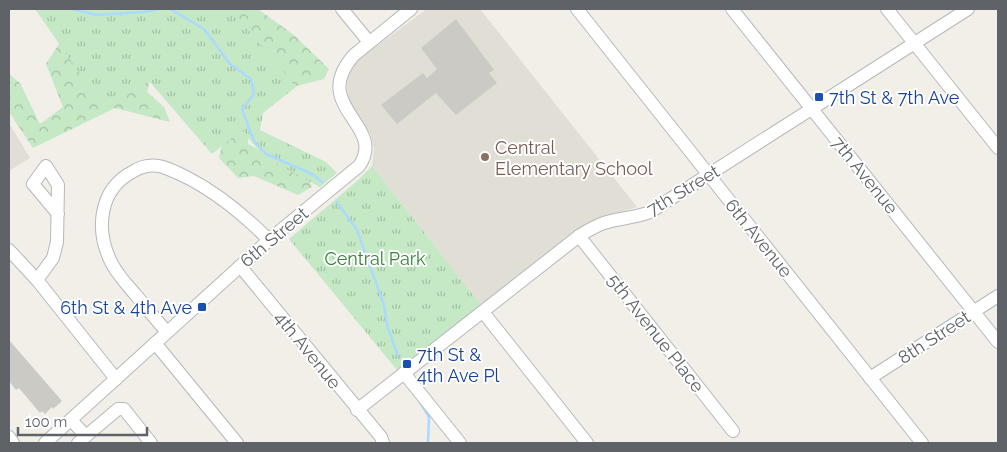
<svg xmlns="http://www.w3.org/2000/svg" width="1007" height="452" font-family="Raleway,sans-serif">
<style>
.education{fill:#e1ded6}
.forest{fill:url(#forest-crowns)}
.park{fill:url(#park-tufts)}
.lines{fill:none;stroke-linecap:round;stroke-linejoin:round}
.stream{stroke:#aadaff;stroke-width:2.5}
.building{fill:#cccac5}
.minor-casing{stroke:#b5b8bc;stroke-width:14}
.minor{stroke:#fff;stroke-width:12}
.transit-dot{fill:#1a4fb4;stroke:#fff;stroke-width:2}
.education-dot{fill:#8d6e63;stroke:#fff;stroke-width:2}
.labels{text-anchor:middle;dominant-baseline:central;stroke-width:4;stroke-linejoin:round;paint-order:stroke}
.transit-label{font-size:18px;fill:#164399;stroke:#fff;text-anchor:start}
.education-label{font-size:18px;fill:#785e54;stroke:#fff;text-anchor:start}
.street-label{font-size:18px;fill:#5f6368;stroke:#fff}
.park-label{font-size:18px;fill:#348238;stroke:#fff}
</style>
<defs>
<pattern id="forest-crowns" width="20" height="18" patternUnits="userSpaceOnUse" patternTransform="scale(1.25)"><rect width="20" height="18" fill="#c5e8c5"/><path d="M2 6a3 3 0 1 1 6 0M12 15a3 3 0 1 1 6 0" fill="none" stroke="#a3c0a4"/></pattern>
<pattern id="park-tufts" width="24" height="20" patternUnits="userSpaceOnUse" patternTransform="scale(1.25)"><rect width="24" height="20" fill="#c5e8c5"/><path d="M3 7l-1-3M5 7V3M7 7l1-3M15 17l-1-3M17 17v-4M19 17l1-3" fill="none" stroke="#a3c0a4"/></pattern>
</defs>
<rect width="100%" height="100%" fill="#f1efe8"/>
<g class="education">
<path d="M 427,9 L 480,9 L 637,207 L 611,215 L 481,305 L 372,166 L 374,149 L 371,135 L 349,102 L 347,87 L 349,71 L 360,58 Z"/>
<path d="M 9,123 L 30,158 L 9,171 Z"/>
</g>
<path class="forest" d="M 114,9 L 258,9 L 294,35 L 329,69 L 324,79 L 277,91 L 250,118 L 248,144 L 309,178 L 312,187 L 298,195 L 254,176 L 238,178 L 219,158 L 226,127 L 156,59 L 147,92 L 164,107 L 170,122 L 115,108 L 33,148 L 9,112 L 9,74 L 20,83 L 40,124 L 63,107 L 46,64 L 75,19 Z"/>
<g class="park">
<path d="M 35,9 L 117,9 L 121,16 L 132,9 L 231,9 L 296,87 L 263,113 L 260,130 L 326,162 L 337,173 L 320,187 L 264,157 L 242,130 L 212,154 L 149,81 L 105,110 Z"/>
<path d="M 372,166 L 481,305 L 397,370 L 289,239 L 357,181 Z"/>
</g>
<g class="lines">
<g class="stream">
<path d="M 72,9 L 97,15 L 144,12 L 159,9"/>
<path d="M 170,9 L 204,29 L 230,64 L 251,79 L 254,94 L 242,109 L 254,141 L 266,154 L 312,174 L 322,182"/>
<path d="M 337,202 L 357,230 L 384,305 L 387,325 L 398,356"/>
<path d="M 420,402 L 429,417 L 428,443"/>
</g>
</g>
<g class="building">
<path d="M 456,19 L 494,70 L 489,73 L 497,83 L 456,115 L 436,93 L 397,124 L 381,105 L 423,73 L 427,78 L 437,69 L 421,48 Z"/>
<path d="M 9,340 L 62,401 L 53,409 L 52,407 L 45,414 L 42,411 L 40,413 L 19,388 L 16,390 L 9,381 Z"/>
</g>
<g class="lines">
<defs>
<g id="minor">
<path d="M 342,9 L 369,42"/>
<path d="M 577,9 L 922,443"/>
<path d="M 732,9 L 998,342"/>
<path d="M 887,9 L 998,148"/>
<path d="M 579,236 L 733,431"/>
<path d="M 9,250 L 37,280 L 116,379"/>
<path d="M 240,266 L 381,437 L 383,443"/>
<path d="M 37,280 L 53,258 L 57,242 L 58,185 L 46,166 L 33,184 L 58,214"/>
<path d="M 483,312 L 587,443"/>
<path d="M 167,332 C 156,320 146,307 135,294 C 127,285 118,275 112,264 C 95,231 98,189 134,171 C 142,166 153,164 163,167 C 172,170 180,174 188,178 C 219,194 245,216 269,240"/>
<path d="M 155,343 L 237,443"/>
<path d="M 404,373 L 460,443"/>
<path d="M 870,378 L 998,296"/>
<path d="M 357,410 L 579,236 C 587,231 595,226 604,223 C 619,218 635,218 650,212 L 968,9"/>
<path d="M 71,420 L 86,436 L 78,443"/>
<path d="M 86,436 L 118,409 L 124,409 L 151,443"/>
<path d="M 9,437 L 13,443"/>
<path d="M 45,443 L 269,240 L 359,166 C 388,125 308,107 354,55 L 411,9"/>
</g>
</defs>
<use href="#minor" class="minor-casing"/>
<use href="#minor" class="minor"/>
</g>
<g class="transit-dot">
<rect x="814" y="92" width="10" height="10" rx="2.5"/>
<rect x="197" y="302" width="10" height="10" rx="2.5"/>
<rect x="402" y="359" width="10" height="10" rx="2.5"/>
</g>
<circle class="education-dot" cx="485" cy="157" r="5"/>
<g class="labels">
<g class="transit-label">
<text x="829" y="97">7th St &amp; 7th Ave</text>
<text x="192" y="307" text-anchor="end">6th St &amp; 4th Ave</text>
<text x="417" y="354">7th St &amp;<tspan x="417" dy="21">4th Ave Pl</tspan></text>
</g>
<g class="education-label">
<text x="495" y="147">Central<tspan x="495" dy="21">Elementary School</tspan></text>
</g>
<g class="street-label">
<text transform="translate(865 175) rotate(51)">7th Avenue</text>
<text transform="translate(683 190) rotate(-31)">7th Street</text>
<text transform="translate(274 237) rotate(-40)">6th Street</text>
<text transform="translate(759 238) rotate(51)">6th Avenue</text>
<text transform="translate(656 333) rotate(52)">5th Avenue Place</text>
<text transform="translate(934 337) rotate(-33)">8th Street</text>
<text transform="translate(308 350) rotate(51)">4th Avenue</text>
</g>
<g class="park-label">
<text x="375" y="258">Central Park</text>
</g>
</g>
<rect width="1007" height="452" fill="none" stroke="#5f6368" stroke-width="20"/>
<path d="M18 427v8h129v-8" fill="none" stroke="#5f6368" stroke-width="2.5"/>
<text x="25" y="427" font-size="15" fill="#5f6368" stroke="#ffffff" stroke-width="4" paint-order="stroke">100 m</text>
</svg>
